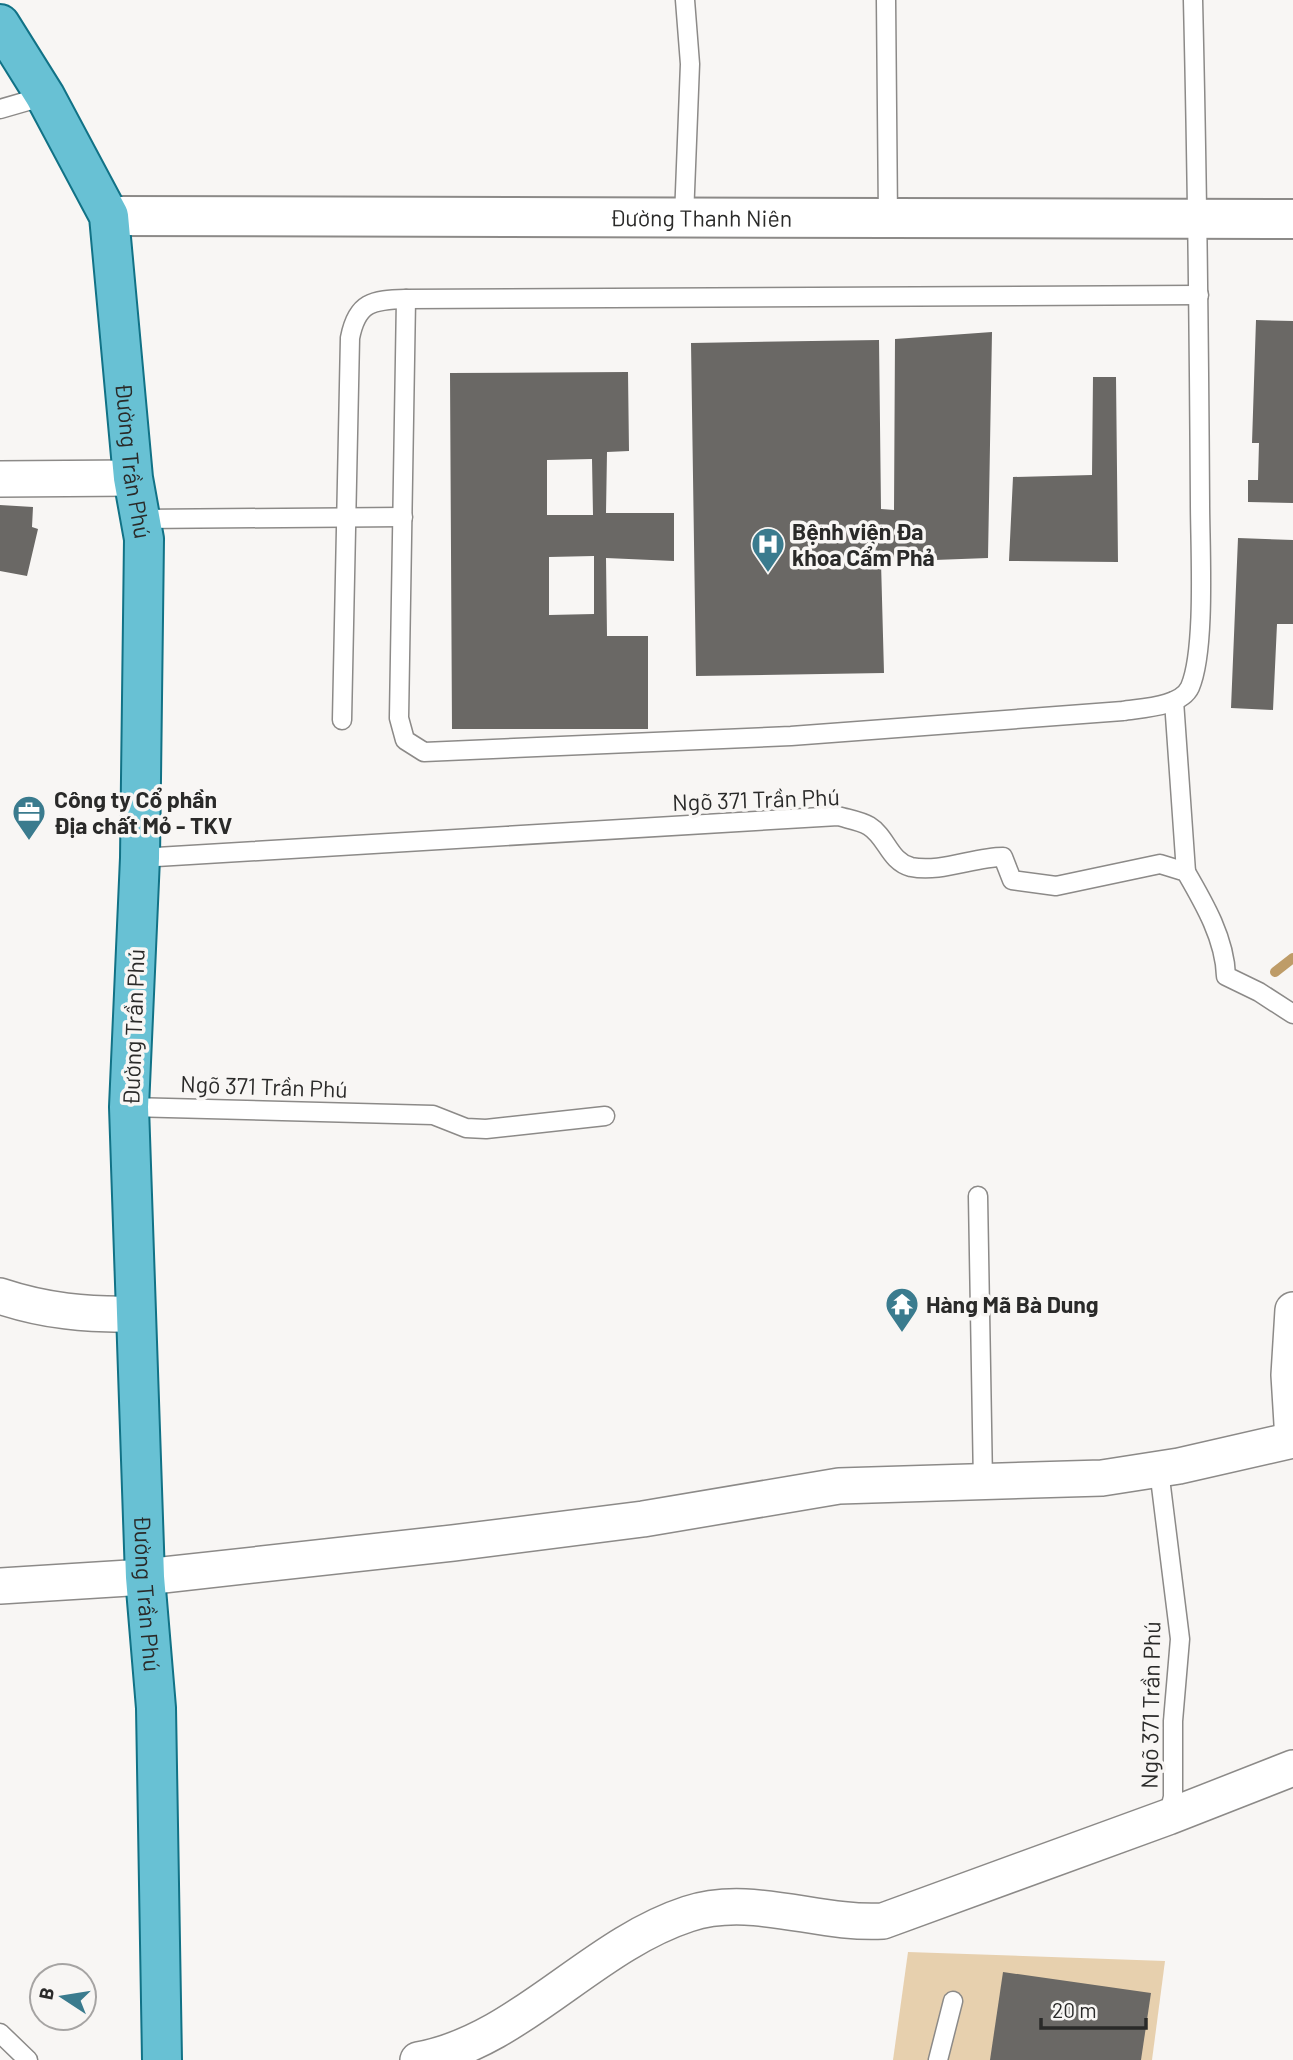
<svg xmlns="http://www.w3.org/2000/svg" width="1293" height="2060" font-family="Barlow,sans-serif">
<style>
.green{fill:#e7d0ae}
.lines{fill:none;stroke-linecap:round;stroke-linejoin:round}
.stream{stroke:#be9c68;stroke-width:10}
.building{fill:#6a6865;fill-rule:evenodd}
.service-casing{stroke:#8c8a88;stroke-width:21}
.minor-casing{stroke:#8c8a88;stroke-width:38}
.tertiary-casing{stroke:#8c8a88;stroke-width:42}
.primary-casing{stroke:#117286;stroke-width:42}
.service{stroke:#fff;stroke-width:18}
.minor{stroke:#fff;stroke-width:35}
.tertiary{stroke:#fff;stroke-width:38}
.primary{stroke:#68c1d4;stroke-width:38}
.labels{text-anchor:middle;dominant-baseline:central;stroke-width:7;stroke-linejoin:round;paint-order:stroke}
.street-label{font-size:23px;fill:#2a2a29;stroke:#f8f6f4}
.poi-label{font-size:23px;font-weight:bold;fill:#2a2a29;stroke:#f8f6f4;text-anchor:start}
</style>
<rect width="100%" height="100%" fill="#f8f6f4"/>
<path class="green" d="M 908,1952 L 1165,1961 L 1152,2060 L 893,2060 Z"/>
<g class="lines">
<path class="stream" d="M 1275,972 L 1293,958"/>
</g>
<g class="building">
<path d="M 1256,320 L 1293,321 L 1293,503 L 1248,502 L 1248,480 L 1258,480 L 1259,443 L 1252,443 Z"/>
<path d="M 992,332 L 988,558 L 881,562 L 884,673 L 696,676 L 691,343 L 879,340 L 881,509 L 894,510 L 895,339 Z"/>
<path d="M 628,372 L 629,451 L 607,452 L 606,513 L 674,513 L 674,561 L 606,558 L 607,636 L 648,636 L 648,729 L 452,729 L 450,373 ZM 592,459 L 593,515 L 547,515 L 547,460 ZM 594,556 L 594,614 L 549,615 L 549,557 Z"/>
<path d="M 1093,377 L 1116,377 L 1118,562 L 1009,561 L 1013,477 L 1092,475 Z"/>
<path d="M 0,505 L 33,507 L 32,527 L 38,529 L 27,576 L 0,571 Z"/>
<path d="M 1238,538 L 1293,540 L 1293,624 L 1277,624 L 1273,710 L 1231,708 Z"/>
<path d="M 1003,1972 L 1151,1993 L 1141,2060 L 990,2060 Z"/>
</g>
<g class="lines">
<defs>
<g id="service">
<path d="M 886,0 L 888,218"/>
<path d="M 0,109 L 45,96"/>
<path d="M 684,217 L 690,64 L 685,0"/>
<path d="M 406,299 L 399,718 L 405,740 L 424,752 L 791,736 L 1123,711 C 1141,708 1181,707 1190,687 C 1206,650 1200,547 1200,503 C 1199,335 1197,168 1193,0"/>
<path d="M 140,519 L 403,517"/>
<path d="M 1174,701 L 1186,872"/>
<path d="M 342,720 L 350,338 C 357,302 372,300 406,299 L 1199,295"/>
<path d="M 140,858 L 838,816 C 848,819 861,821 869,826 C 887,837 889,861 911,867 C 941,873 974,857 1003,857 L 1012,880 L 1056,886 L 1160,864 L 1186,872 C 1204,903 1225,939 1226,976 L 1259,992 L 1293,1014"/>
<path d="M 129,1107 L 433,1115 L 466,1128 L 486,1129 L 605,1116"/>
<path d="M 978,1196 L 983,1483"/>
<path d="M 1159,1470 L 1180,1639 L 1173,1721 L 1173,1797 L 1168,1817"/>
<path d="M 0,2033 L 28,2060"/>
<path d="M 938,2060 L 953,2001"/>
</g>
<g id="minor">
<path d="M 0,479 L 133,478"/>
<path d="M 0,1296 C 45,1311 87,1315 134,1314"/>
<path d="M 1293,1310 L 1289,1375 L 1293,1440"/>
<path d="M 0,1586 L 145,1577 L 453,1543 L 643,1519 L 839,1486 L 1102,1478 L 1179,1466 L 1293,1440"/>
<path d="M 418,2060 C 519,2042 590,1946 688,1914 C 751,1893 818,1925 883,1921 L 1168,1817 L 1293,1768"/>
</g>
<g id="tertiary">
<path id="s1" d="M 109,216 L 1293,219"/>
</g>
<g id="primary">
<path id="s2" d="M 0,24 L 45,96 L 109,216 L 133,478 L 144,539 L 140,858 L 129,1107 L 145,1577 L 156,1708 L 162,2060"/>
</g>
</defs>
<use href="#service" class="service-casing"/>
<use href="#minor" class="minor-casing"/>
<use href="#tertiary" class="tertiary-casing"/>
<use href="#primary" class="primary-casing"/>
<use href="#service" class="service"/>
<use href="#minor" class="minor"/>
<use href="#tertiary" class="tertiary"/>
<use href="#primary" class="primary"/>
</g>
<defs>
<symbol id="hospital-pin" viewBox="-11 -11 22 30"><path d="M0 17L-7.5 6A9.5 9.5 0 1 1 7.5 6Z" fill="#3a7b8e" stroke="#f8f6f4"/><path d="M-5-5h3v3.5h4V-5h3V5h-3V1.5h-4V5h-3Z" fill="#fff"/></symbol>
<symbol id="office-pin" viewBox="-11 -11 22 30"><path d="M0 17L-7.5 6A9.5 9.5 0 1 1 7.5 6Z" fill="#3a7b8e" stroke="#f8f6f4"/><path d="M-6-3h4V-5.5h4V-3h4V5H-6ZM-1-4.5V-3h2v-1.5ZM-6 0V1H6V0Z" fill="#fff"/></symbol>
<symbol id="temple-pin" viewBox="-11 -11 22 30"><path d="M0 17L-7.5 6A9.5 9.5 0 1 1 7.5 6Z" fill="#3a7b8e" stroke="#f8f6f4"/><path d="M0-6L5-2H3V0L6.5 2.5H4V6H1.5V3h-3V6H-4V2.5H-6.5L-3 0V-2H-5Z" fill="#fff"/></symbol>
</defs>
<g fill-rule="evenodd">
<use href="#hospital-pin" x="749" y="525" width="38" height="52"/>
<use href="#office-pin" x="10" y="793" width="38" height="52"/>
<use href="#temple-pin" x="883" y="1285" width="38" height="52"/>
</g>
<g class="labels">
<g class="street-label">
<text stroke="none"><textPath href="#s1" startOffset="592">Đường Thanh Niên</textPath></text>
<text stroke="none"><textPath href="#s2" startOffset="467">Đường Trần Phú</textPath></text>
<text transform="translate(756 799) rotate(-2)">Ngõ 371 Trần Phú</text>
<text transform="translate(133 1027) rotate(-88)">Đường Trần Phú</text>
<text transform="translate(264 1086) rotate(2)">Ngõ 371 Trần Phú</text>
<text stroke="none"><textPath href="#s2" startOffset="1601">Đường Trần Phú</textPath></text>
<text transform="translate(1150 1705) rotate(-89)">Ngõ 371 Trần Phú</text>
</g>
<g class="poi-label">
<text x="792" y="531">Bệnh viện Đa<tspan x="792" dy="26">khoa Cẩm Phả</tspan></text>
<text x="54" y="799">Công ty Cổ phần<tspan x="54" dy="26">Địa chất Mỏ - TKV</tspan></text>
<text x="926" y="1304">Hàng Mã Bà Dung</text>
</g>
</g>
<g transform="translate(63 1997) rotate(282)"><circle r="33" fill="#f8f6f4" stroke="#a6a4a3" stroke-width="2"/>
<path d="M0-5L12 26L0 18L-12 26Z" fill="#3a7b8e"/>
<text y="-10" font-size="19" font-weight="bold" text-anchor="middle" fill="#2a2a29">B</text>
</g>
<path d="M1041 2018v10h105v-10" fill="none" stroke="#2a2a29" stroke-width="3.5"/>
<text x="1052" y="2018" font-size="21" fill="#2a2a29" stroke="#f8f6f4" stroke-width="5" paint-order="stroke">20 m</text>
</svg>
